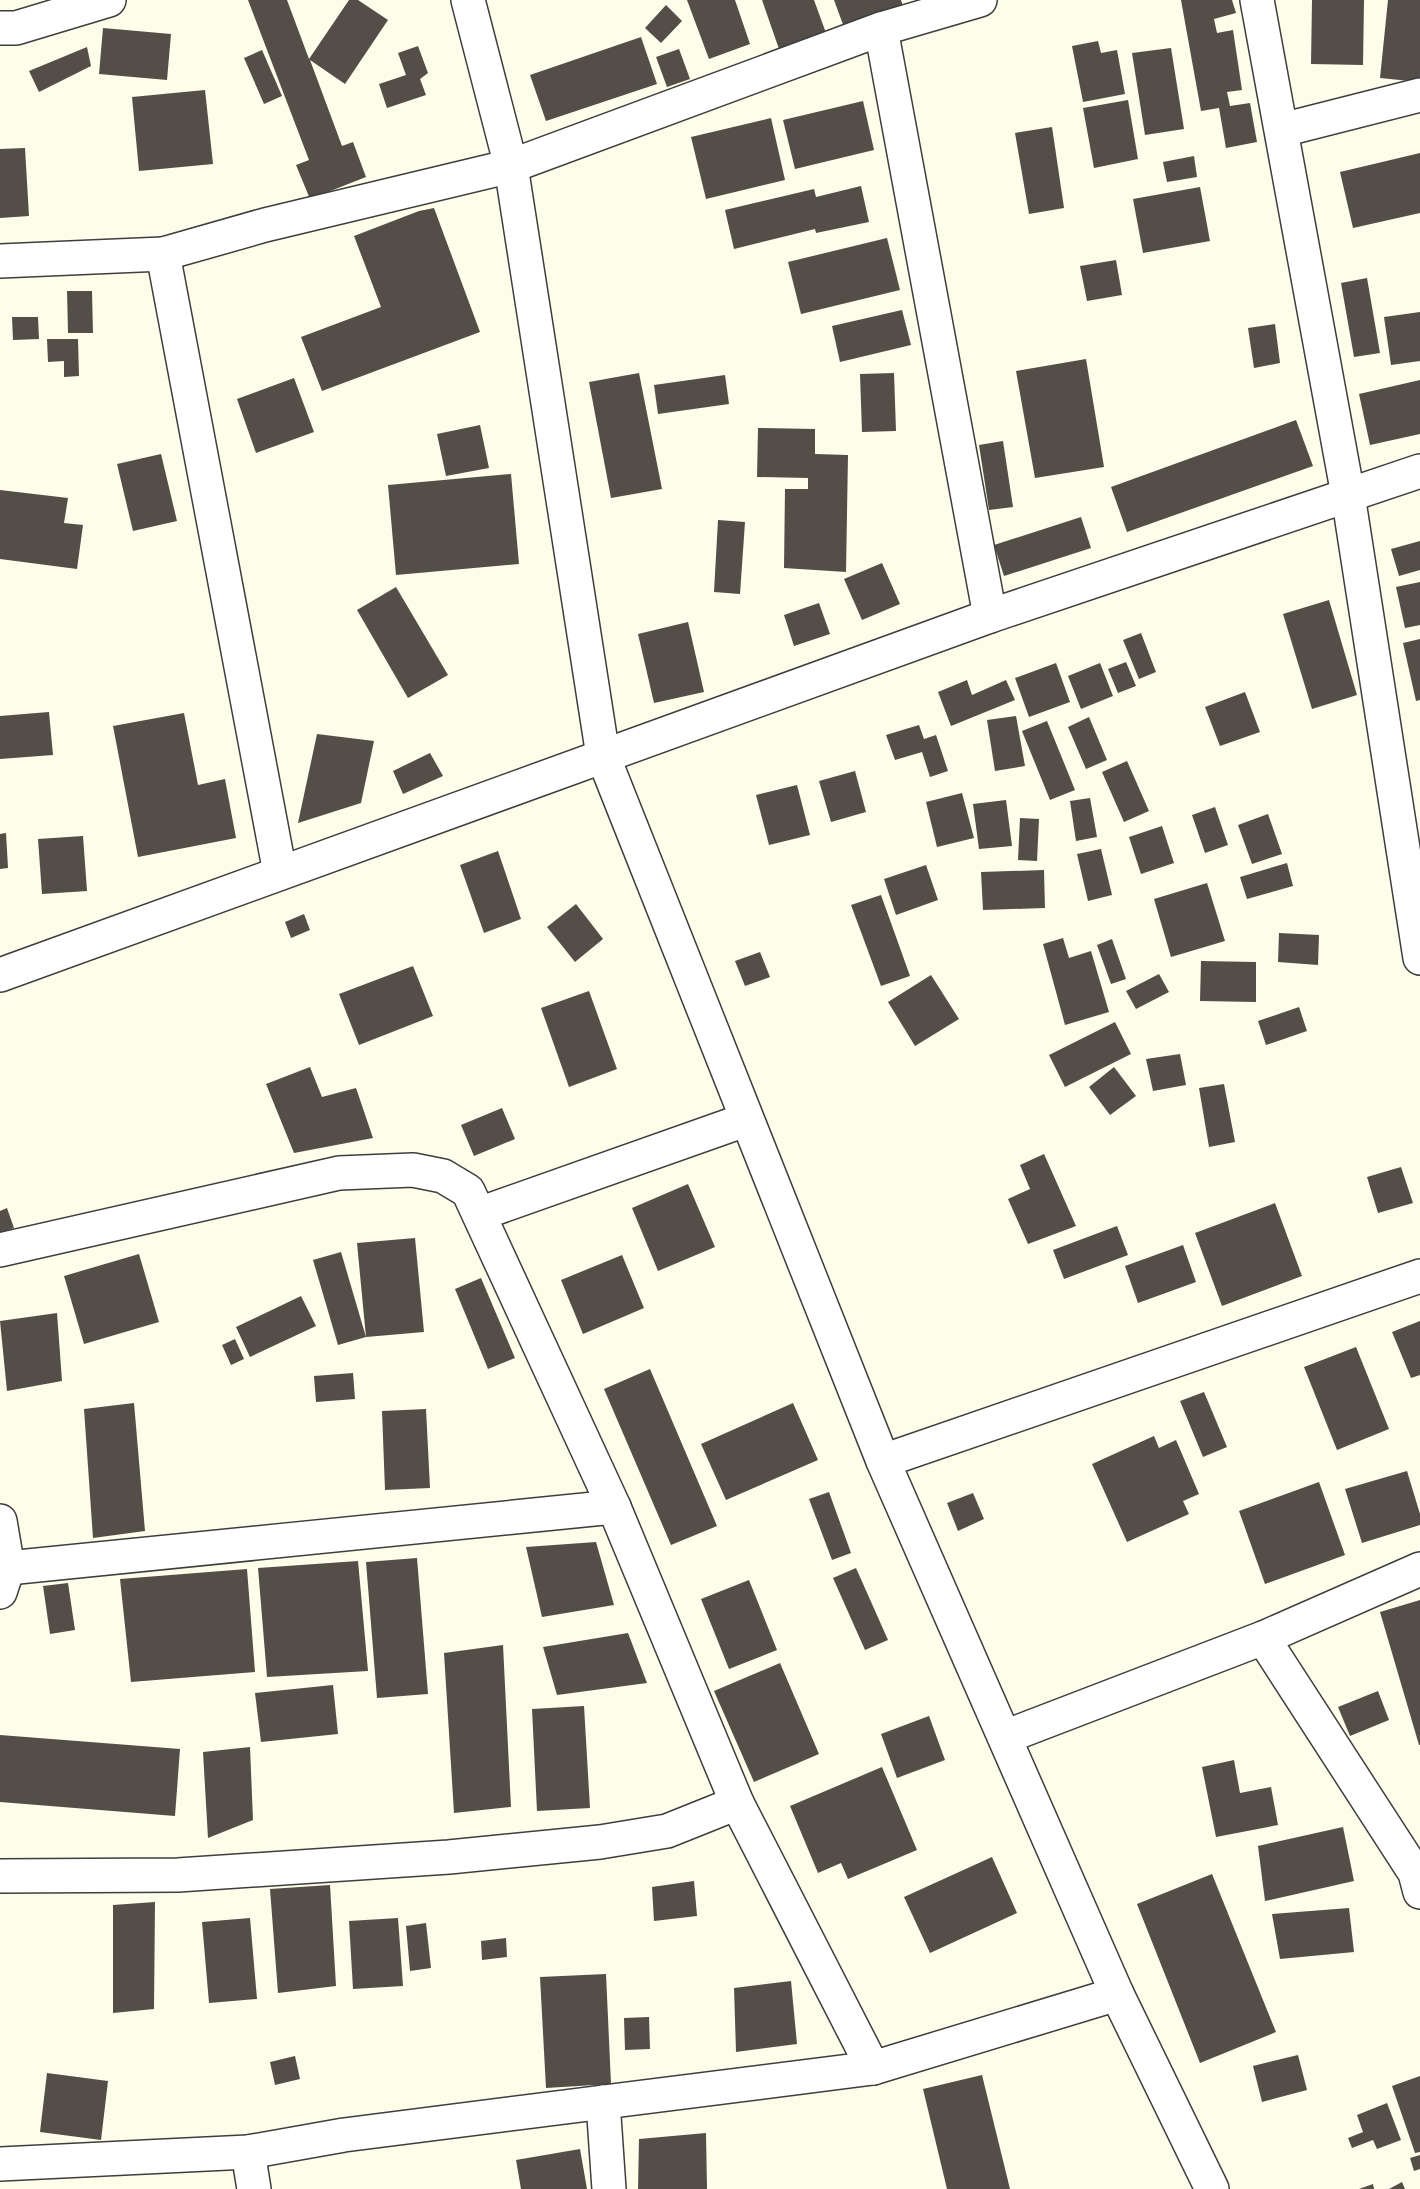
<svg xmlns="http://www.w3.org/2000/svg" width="1420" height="2189" font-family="'Playfair Display',serif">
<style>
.building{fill:#534e48}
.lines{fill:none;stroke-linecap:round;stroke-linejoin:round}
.street-casing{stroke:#3e3e3e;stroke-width:36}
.street{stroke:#fff;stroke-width:33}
</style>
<rect width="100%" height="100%" fill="#fefde9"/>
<g class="building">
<path d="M 248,0 L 287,0 L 309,59 L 349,0 L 358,0 L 388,20 L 345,84 L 310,60 L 342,146 L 353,142 L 366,177 L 310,199 L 296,165 L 309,160 Z"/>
<path d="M 687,0 L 735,0 L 750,44 L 709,59 Z"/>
<path d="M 762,0 L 814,0 L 826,33 L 779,49 Z"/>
<path d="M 834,0 L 901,0 L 904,9 L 845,30 Z"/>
<path d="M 1181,0 L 1232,0 L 1236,13 L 1214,19 L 1217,33 L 1233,30 L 1242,90 L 1227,92 L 1230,106 L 1250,103 L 1257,142 L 1226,148 L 1219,108 L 1201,111 Z"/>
<path d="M 1312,0 L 1364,0 L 1363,65 L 1311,64 Z"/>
<path d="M 1388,0 L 1420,0 L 1420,82 L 1380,78 Z"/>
<path d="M 666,5 L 682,21 L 661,43 L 645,28 Z"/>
<path d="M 103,28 L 171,34 L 167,80 L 99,74 Z"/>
<path d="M 641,37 L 657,84 L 546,121 L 530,75 Z"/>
<path d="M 1098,41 L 1101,53 L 1117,50 L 1125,94 L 1083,102 L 1072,46 Z"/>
<path d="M 418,46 L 428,73 L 420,79 L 426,95 L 387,108 L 379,84 L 406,75 L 398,53 Z"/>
<path d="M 87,47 L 91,66 L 39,92 L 29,71 Z"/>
<path d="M 1171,48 L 1184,129 L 1145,135 L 1132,53 Z"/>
<path d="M 679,49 L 690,79 L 667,87 L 656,57 Z"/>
<path d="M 262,50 L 282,96 L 264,104 L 244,58 Z"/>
<path d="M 205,90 L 213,164 L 139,171 L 132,97 Z"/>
<path d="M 1128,100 L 1138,159 L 1094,168 L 1083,108 Z"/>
<path d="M 863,101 L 874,150 L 795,169 L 783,120 Z"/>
<path d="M 771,118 L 785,180 L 706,199 L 691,137 Z"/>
<path d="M 1052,127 L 1064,208 L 1029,214 L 1015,133 Z"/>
<path d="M 25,148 L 29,216 L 0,218 L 0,149 Z"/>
<path d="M 1420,153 L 1420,213 L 1353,228 L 1340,172 Z"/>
<path d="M 1194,156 L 1197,177 L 1167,182 L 1163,162 Z"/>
<path d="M 861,186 L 869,222 L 816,233 L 815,229 L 734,249 L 725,210 L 814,189 L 816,197 Z"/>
<path d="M 1200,187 L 1210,241 L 1143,253 L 1133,199 Z"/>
<path d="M 434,208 L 480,332 L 322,391 L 301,337 L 381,307 L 354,236 L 419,211 Z"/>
<path d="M 887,238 L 900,290 L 801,314 L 788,262 Z"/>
<path d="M 1116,260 L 1122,295 L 1087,301 L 1080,266 Z"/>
<path d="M 1367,278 L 1380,353 L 1354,357 L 1341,283 Z"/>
<path d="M 67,291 L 92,291 L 93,333 L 68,333 Z"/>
<path d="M 902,310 L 911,345 L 840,362 L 832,326 Z"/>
<path d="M 1420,312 L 1420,361 L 1391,365 L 1384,317 Z"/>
<path d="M 12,317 L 38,317 L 39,339 L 13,340 Z"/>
<path d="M 1275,324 L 1280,363 L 1254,368 L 1248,328 Z"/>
<path d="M 47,339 L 78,339 L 79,376 L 64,377 L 64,361 L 48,362 Z"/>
<path d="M 1086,359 L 1104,467 L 1035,478 L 1016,371 Z"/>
<path d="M 639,373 L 662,489 L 611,498 L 589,382 Z"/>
<path d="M 894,373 L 896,431 L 862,432 L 860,374 Z"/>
<path d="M 725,375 L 729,404 L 658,414 L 654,385 Z"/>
<path d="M 294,378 L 314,432 L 256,453 L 237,399 Z"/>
<path d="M 1420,380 L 1420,434 L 1370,445 L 1359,394 Z"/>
<path d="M 1296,420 L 1313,466 L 1127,532 L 1111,487 Z"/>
<path d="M 480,425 L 489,468 L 446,476 L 437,434 Z"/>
<path d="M 758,428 L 815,429 L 815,454 L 848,455 L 846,572 L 784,568 L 785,489 L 808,489 L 808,478 L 757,477 Z"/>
<path d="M 1003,441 L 1013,507 L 989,510 L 979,445 Z"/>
<path d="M 161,454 L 177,521 L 133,531 L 117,464 Z"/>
<path d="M 511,474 L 519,564 L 396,575 L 388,485 Z"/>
<path d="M 0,490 L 68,498 L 64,523 L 83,525 L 77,569 L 0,559 Z"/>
<path d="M 1081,517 L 1091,548 L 1004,576 L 994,545 Z"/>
<path d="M 718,520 L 745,522 L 740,594 L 714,592 Z"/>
<path d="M 1420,541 L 1420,570 L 1399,576 L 1391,549 Z"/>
<path d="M 882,563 L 900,604 L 862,620 L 844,579 Z"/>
<path d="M 1420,582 L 1420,625 L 1405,628 L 1396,587 Z"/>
<path d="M 396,587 L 448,675 L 408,698 L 357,610 Z"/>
<path d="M 1329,600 L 1357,695 L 1312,709 L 1283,614 Z"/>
<path d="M 819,603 L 830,634 L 794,646 L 784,615 Z"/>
<path d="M 688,622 L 704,692 L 654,703 L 638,634 Z"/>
<path d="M 1141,633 L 1156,672 L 1139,679 L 1123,640 Z"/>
<path d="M 1420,639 L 1420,700 L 1416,701 L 1403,643 Z"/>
<path d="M 1126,662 L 1136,686 L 1118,693 L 1108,669 Z"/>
<path d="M 1056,663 L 1070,702 L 1029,717 L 1015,678 Z"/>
<path d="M 1100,663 L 1113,696 L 1081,709 L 1068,676 Z"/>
<path d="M 967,680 L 972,695 L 1006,680 L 1015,700 L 951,726 L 938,692 Z"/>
<path d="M 1245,692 L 1260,732 L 1220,746 L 1205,707 Z"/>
<path d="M 49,712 L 53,755 L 0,759 L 0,716 Z"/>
<path d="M 184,713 L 198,785 L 225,779 L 236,838 L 138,857 L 113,726 Z"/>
<path d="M 1016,716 L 1025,766 L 995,771 L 987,720 Z"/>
<path d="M 1089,717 L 1107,760 L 1086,769 L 1068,727 Z"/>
<path d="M 1047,721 L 1075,790 L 1050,800 L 1022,731 Z"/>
<path d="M 919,725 L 924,739 L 936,735 L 948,771 L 930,777 L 922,752 L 895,760 L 886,735 Z"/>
<path d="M 317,734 L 374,741 L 361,803 L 298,823 Z"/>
<path d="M 430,753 L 443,776 L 403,794 L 393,771 Z"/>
<path d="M 1127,761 L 1149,811 L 1124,822 L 1102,772 Z"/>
<path d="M 855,771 L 866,812 L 831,822 L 819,781 Z"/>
<path d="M 797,785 L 810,835 L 769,845 L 756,795 Z"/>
<path d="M 962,793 L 974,838 L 937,847 L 926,802 Z"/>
<path d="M 1090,798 L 1097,837 L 1076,841 L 1070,801 Z"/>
<path d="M 1006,800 L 1012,846 L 979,849 L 973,804 Z"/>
<path d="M 1215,807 L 1228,845 L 1205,853 L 1192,815 Z"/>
<path d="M 1268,814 L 1282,854 L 1252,864 L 1238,825 Z"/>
<path d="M 1020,818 L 1039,819 L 1037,861 L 1018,860 Z"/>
<path d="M 1162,826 L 1174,863 L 1141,874 L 1129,837 Z"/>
<path d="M 6,833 L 8,868 L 0,869 L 0,834 Z"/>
<path d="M 83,836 L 87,891 L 42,894 L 38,839 Z"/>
<path d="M 1101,849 L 1112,895 L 1088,901 L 1077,854 Z"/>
<path d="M 498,851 L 521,919 L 484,933 L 460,865 Z"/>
<path d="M 1287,863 L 1293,886 L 1247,899 L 1240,877 Z"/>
<path d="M 926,865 L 938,900 L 896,915 L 884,879 Z"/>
<path d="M 1044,870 L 1045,908 L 983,910 L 981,872 Z"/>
<path d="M 1207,883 L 1225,941 L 1171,957 L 1154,899 Z"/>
<path d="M 881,895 L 910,976 L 881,986 L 851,905 Z"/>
<path d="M 576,904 L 603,939 L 575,962 L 547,927 Z"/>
<path d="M 304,914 L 310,930 L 291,938 L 285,922 Z"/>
<path d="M 1279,933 L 1319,935 L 1318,965 L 1278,962 Z"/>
<path d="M 1063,938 L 1069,958 L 1091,951 L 1109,1012 L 1065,1025 L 1043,944 Z"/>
<path d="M 1112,939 L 1126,979 L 1111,984 L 1097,945 Z"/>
<path d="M 760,952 L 770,977 L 745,986 L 735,961 Z"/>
<path d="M 1201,961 L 1256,962 L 1256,1002 L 1200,1001 Z"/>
<path d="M 413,966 L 433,1016 L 359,1045 L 339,994 Z"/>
<path d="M 1159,974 L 1169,992 L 1136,1009 L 1126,991 Z"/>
<path d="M 931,975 L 959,1019 L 915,1046 L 888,1002 Z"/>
<path d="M 589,991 L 617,1069 L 569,1087 L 541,1008 Z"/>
<path d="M 1299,1007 L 1307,1031 L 1266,1045 L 1258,1021 Z"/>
<path d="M 1115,1022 L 1131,1054 L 1065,1087 L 1049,1055 Z"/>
<path d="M 1180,1054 L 1186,1085 L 1153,1091 L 1146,1059 Z"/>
<path d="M 310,1067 L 322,1097 L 356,1088 L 373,1138 L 294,1153 L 266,1084 Z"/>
<path d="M 1114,1067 L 1136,1096 L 1110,1115 L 1089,1087 Z"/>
<path d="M 1224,1084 L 1235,1142 L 1209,1147 L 1199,1088 Z"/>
<path d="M 502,1108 L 515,1139 L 474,1156 L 461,1125 Z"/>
<path d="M 1044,1154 L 1076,1226 L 1028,1244 L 1008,1199 L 1030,1189 L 1020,1165 Z"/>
<path d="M 1401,1167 L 1413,1203 L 1378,1213 L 1367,1177 Z"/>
<path d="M 688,1184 L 715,1247 L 658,1271 L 632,1208 Z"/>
<path d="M 1275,1203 L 1302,1276 L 1222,1306 L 1195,1233 Z"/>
<path d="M 7,1208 L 14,1228 L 0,1233 L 0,1211 Z"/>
<path d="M 1117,1226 L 1128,1255 L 1064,1279 L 1053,1250 Z"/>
<path d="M 415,1238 L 424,1332 L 366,1337 L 357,1243 Z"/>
<path d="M 1183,1245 L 1196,1282 L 1138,1303 L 1125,1266 Z"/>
<path d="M 341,1252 L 366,1337 L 338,1345 L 313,1260 Z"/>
<path d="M 139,1254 L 159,1322 L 84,1344 L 64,1276 Z"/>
<path d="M 622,1255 L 644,1308 L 583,1334 L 561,1280 Z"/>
<path d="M 481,1278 L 515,1358 L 488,1369 L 455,1289 Z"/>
<path d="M 301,1296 L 316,1326 L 250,1357 L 236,1327 Z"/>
<path d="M 57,1313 L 62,1381 L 7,1391 L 0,1321 Z"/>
<path d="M 1420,1321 L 1420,1375 L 1411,1378 L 1392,1332 Z"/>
<path d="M 235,1339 L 244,1359 L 231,1365 L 222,1345 Z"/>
<path d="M 1356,1347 L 1389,1429 L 1337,1450 L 1304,1367 Z"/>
<path d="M 650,1369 L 717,1526 L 671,1545 L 604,1389 Z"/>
<path d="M 353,1373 L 355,1399 L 316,1402 L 314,1376 Z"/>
<path d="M 1204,1392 L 1227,1447 L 1203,1457 L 1180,1401 Z"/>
<path d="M 134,1403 L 145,1531 L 93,1538 L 84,1409 Z"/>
<path d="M 793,1403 L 818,1460 L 726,1500 L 701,1444 Z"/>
<path d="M 426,1409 L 430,1488 L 385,1490 L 382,1411 Z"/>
<path d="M 1154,1436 L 1159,1448 L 1176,1440 L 1199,1494 L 1183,1501 L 1189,1514 L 1127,1542 L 1092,1464 Z"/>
<path d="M 1407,1471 L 1420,1514 L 1420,1525 L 1362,1543 L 1345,1489 Z"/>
<path d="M 1319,1482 L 1345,1555 L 1265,1584 L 1239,1511 Z"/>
<path d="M 829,1492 L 851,1553 L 832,1560 L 809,1499 Z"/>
<path d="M 973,1493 L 984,1519 L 958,1531 L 947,1503 Z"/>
<path d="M 596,1542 L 614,1605 L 542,1617 L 526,1547 Z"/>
<path d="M 417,1558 L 428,1694 L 377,1698 L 366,1562 Z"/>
<path d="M 358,1561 L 368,1671 L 267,1677 L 258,1568 Z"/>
<path d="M 856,1568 L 888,1640 L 865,1650 L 833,1578 Z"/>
<path d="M 247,1569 L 255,1672 L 131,1682 L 120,1579 Z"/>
<path d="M 749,1580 L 777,1650 L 729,1669 L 701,1599 Z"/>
<path d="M 68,1583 L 75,1630 L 50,1634 L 43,1586 Z"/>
<path d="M 1420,1600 L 1420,1745 L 1419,1745 L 1380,1612 Z"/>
<path d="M 628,1633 L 647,1683 L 557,1695 L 543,1647 Z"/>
<path d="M 503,1645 L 511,1807 L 454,1813 L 444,1653 Z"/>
<path d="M 780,1663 L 819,1754 L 754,1782 L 714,1691 Z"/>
<path d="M 333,1685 L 338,1734 L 261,1742 L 255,1693 Z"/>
<path d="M 1378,1691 L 1389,1720 L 1350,1736 L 1338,1707 Z"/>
<path d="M 584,1706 L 590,1808 L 537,1811 L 532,1709 Z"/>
<path d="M 929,1716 L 945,1760 L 897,1778 L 881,1734 Z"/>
<path d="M 0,1735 L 180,1749 L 175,1816 L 0,1802 Z"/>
<path d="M 250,1747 L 253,1820 L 208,1838 L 203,1752 Z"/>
<path d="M 1234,1760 L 1240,1793 L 1271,1787 L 1278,1825 L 1216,1837 L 1202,1767 Z"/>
<path d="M 882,1767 L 917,1850 L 848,1879 L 841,1863 L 818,1873 L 790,1806 Z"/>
<path d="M 1343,1827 L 1354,1881 L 1265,1901 L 1258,1846 Z"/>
<path d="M 992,1857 L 1017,1913 L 930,1953 L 904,1897 Z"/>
<path d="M 1212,1874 L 1276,2032 L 1200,2063 L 1137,1904 Z"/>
<path d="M 694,1881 L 697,1916 L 654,1921 L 652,1887 Z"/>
<path d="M 330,1885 L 336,1986 L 278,1993 L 270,1889 Z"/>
<path d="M 155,1902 L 154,2009 L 113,2013 L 113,1905 Z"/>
<path d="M 1349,1908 L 1354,1952 L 1280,1959 L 1272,1914 Z"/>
<path d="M 250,1918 L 257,1999 L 209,2003 L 202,1922 Z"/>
<path d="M 398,1918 L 403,1986 L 353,1989 L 349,1921 Z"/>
<path d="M 426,1923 L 431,1968 L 410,1971 L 406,1926 Z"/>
<path d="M 506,1938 L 507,1957 L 482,1960 L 481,1941 Z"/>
<path d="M 606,1974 L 611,2084 L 546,2088 L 540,1977 Z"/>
<path d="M 791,1981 L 797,2044 L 736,2052 L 734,1988 Z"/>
<path d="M 649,2017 L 650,2049 L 625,2050 L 624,2018 Z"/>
<path d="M 1298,2055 L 1307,2090 L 1262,2102 L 1253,2066 Z"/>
<path d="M 295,2056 L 300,2079 L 275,2085 L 270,2062 Z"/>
<path d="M 47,2073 L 108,2081 L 101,2140 L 40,2132 Z"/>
<path d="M 982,2075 L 1010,2189 L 947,2189 L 923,2089 Z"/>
<path d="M 1420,2076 L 1420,2152 L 1415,2153 L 1392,2086 Z"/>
<path d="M 1387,2103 L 1401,2140 L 1377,2149 L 1373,2140 L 1352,2148 L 1348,2138 L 1363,2132 L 1357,2115 Z"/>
<path d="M 706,2133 L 707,2189 L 638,2189 L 639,2139 Z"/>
<path d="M 580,2149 L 587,2189 L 521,2189 L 516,2160 Z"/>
<path d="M 1420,2155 L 1420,2169 L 1414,2171 L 1410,2158 Z"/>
<path d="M 1402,2182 L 1405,2189 L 1389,2189 Z"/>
<path d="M 1373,2184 L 1374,2189 L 1359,2189 Z"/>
</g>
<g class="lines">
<defs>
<g id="street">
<path d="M 468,0 L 511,166 L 603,756 L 883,1461 L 1117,1994 L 1212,2189"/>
<path d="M 1257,0 L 1348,495 L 1420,958"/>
<path d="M 0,28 L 16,28 L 109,0"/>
<path d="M 881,29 L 990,616"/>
<path d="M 1282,130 L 1420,95"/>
<path d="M 163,254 L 280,873"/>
<path d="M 0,261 L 163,254 L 265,225 L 511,166 L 881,29 L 980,0"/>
<path d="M 0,975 L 990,616 L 1420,471"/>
<path d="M 479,1214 L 745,1120"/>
<path d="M 0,1250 L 339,1173 L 413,1170 L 443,1176 L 468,1191 L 614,1507 L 737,1803 L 873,2068"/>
<path d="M 883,1461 L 1420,1276"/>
<path d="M 0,1521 L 8,1568 L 0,1592"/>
<path d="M 8,1568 L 614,1507"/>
<path d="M 1263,1638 L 1415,1873 L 1420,1892"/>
<path d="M 1005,1737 L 1263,1638 L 1420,1569"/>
<path d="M 0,1876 L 178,1875 L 449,1857 L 600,1842 L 667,1831 L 737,1803"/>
<path d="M 603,2102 L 609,2189"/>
<path d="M 248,2152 L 254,2189"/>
<path d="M 0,2164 L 248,2152 L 344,2135 L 873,2068 L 1117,1994"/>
</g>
</defs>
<use href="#street" class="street-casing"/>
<use href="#street" class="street"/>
</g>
</svg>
